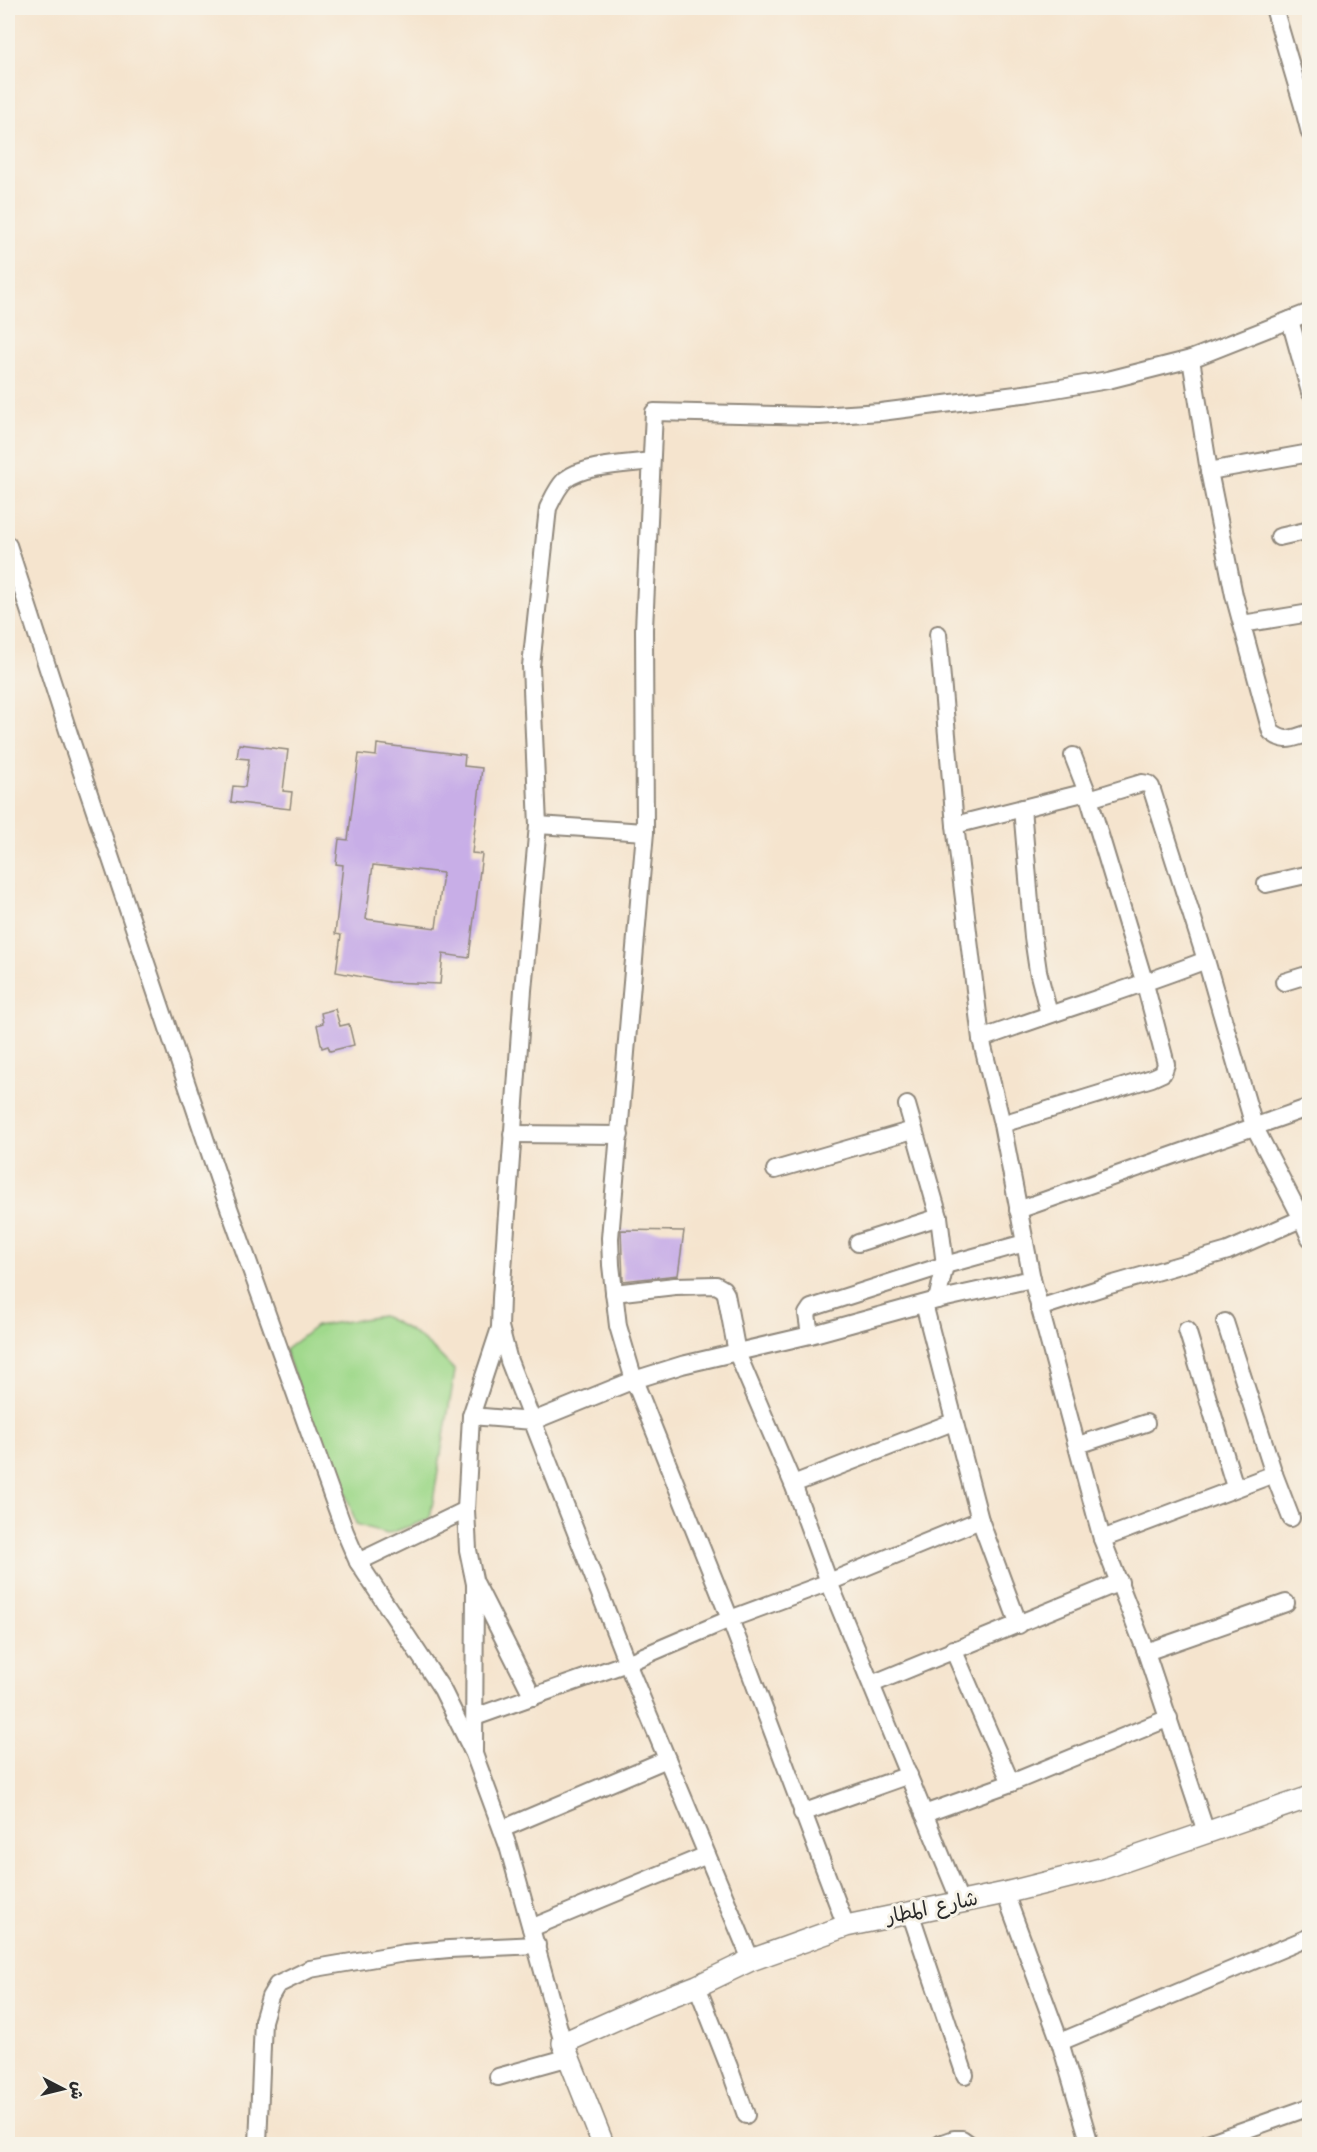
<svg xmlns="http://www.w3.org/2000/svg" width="1317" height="2152" font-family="'Architects Daughter','Playpen Sans Arabic',sans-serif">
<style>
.green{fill:#a0d98c;stroke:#66825c;stroke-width:1.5}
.building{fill:#c8aee7;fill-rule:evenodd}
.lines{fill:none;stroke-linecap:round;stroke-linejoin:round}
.minor-casing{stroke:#90887c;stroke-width:20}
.tertiary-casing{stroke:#90887c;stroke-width:24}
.minor{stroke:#fff;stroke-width:16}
.tertiary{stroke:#fff;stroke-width:21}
.labels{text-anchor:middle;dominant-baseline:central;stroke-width:6;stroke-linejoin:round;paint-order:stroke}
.street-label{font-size:20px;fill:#2b2b2b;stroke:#f7f3e8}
</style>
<rect width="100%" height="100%" fill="#f7f3e8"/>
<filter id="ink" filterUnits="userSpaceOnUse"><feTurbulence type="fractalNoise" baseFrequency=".0167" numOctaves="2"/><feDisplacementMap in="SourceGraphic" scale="12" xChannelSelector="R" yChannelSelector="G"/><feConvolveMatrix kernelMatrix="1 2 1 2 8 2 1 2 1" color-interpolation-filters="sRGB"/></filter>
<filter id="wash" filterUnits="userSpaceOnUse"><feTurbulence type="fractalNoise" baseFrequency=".008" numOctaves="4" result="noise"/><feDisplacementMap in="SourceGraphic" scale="24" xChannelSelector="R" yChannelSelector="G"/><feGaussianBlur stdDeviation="1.35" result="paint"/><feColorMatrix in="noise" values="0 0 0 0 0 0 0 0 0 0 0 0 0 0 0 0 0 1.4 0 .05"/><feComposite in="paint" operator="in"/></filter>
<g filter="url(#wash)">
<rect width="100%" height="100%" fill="#f5e4ce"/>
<path class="green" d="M 382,1316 C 414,1330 432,1346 455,1371 L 430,1519 L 387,1534 L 356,1524 L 338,1470 L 325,1463 L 285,1350 L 316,1326 Z"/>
<g id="blocks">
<g class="building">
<path d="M 239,744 L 288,750 L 283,791 L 292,792 L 290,809 L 231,802 L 233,786 L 245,787 L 249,759 L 237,758 Z"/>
<path d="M 377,744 L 465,755 L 464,766 L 482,768 L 472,853 L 482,854 L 469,958 L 443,954 L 440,984 L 389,982 L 336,972 L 341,935 L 335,934 L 343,865 L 336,864 L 339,839 L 348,840 L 359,754 L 376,756 ZM 373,865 L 443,873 L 436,928 L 366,919 Z"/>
<path d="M 335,1009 L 340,1026 L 349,1024 L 354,1045 L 330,1051 L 328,1046 L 322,1048 L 317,1025 L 323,1023 L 321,1013 Z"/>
<path d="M 621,1230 L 684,1231 L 678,1275 L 623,1281 Z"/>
</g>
</g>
</g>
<g filter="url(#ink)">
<use href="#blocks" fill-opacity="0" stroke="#90887c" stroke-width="1.5"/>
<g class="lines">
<defs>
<g id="minor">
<path d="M 1274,8 L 1303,106 L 1310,133"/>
<path d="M 1290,320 L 1310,392"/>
<path d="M 1191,359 L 1209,471 L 1234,595 L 1271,732 C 1286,744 1292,738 1310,733"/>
<path d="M 651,461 C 628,464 583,465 565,480 C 557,488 553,498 548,508 L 531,666 L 538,825 L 523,990 L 501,1298 L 500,1327 L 509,1361 L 627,1663 L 751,1960"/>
<path d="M 1209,471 L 1310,453"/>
<path d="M 1279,537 L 1310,530"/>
<path d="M 8,545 L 70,737 L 219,1180 L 345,1532 L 358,1562 L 442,1689 L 474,1754 L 508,1846 L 563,2043"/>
<path d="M 1242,624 L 1310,613"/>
<path d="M 938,634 L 955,825 L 981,1039 L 1002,1124 L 1032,1279 L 1102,1539 L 1146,1652 L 1206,1832"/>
<path d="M 1089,799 L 1142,783 L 1148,784 L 1151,787 L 1206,960 L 1254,1126 L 1301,1217 L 1310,1238"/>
<path d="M 1022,808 L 1033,937 L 1038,971 L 1049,1014"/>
<path d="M 538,825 L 645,832"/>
<path d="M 955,825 L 1087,792"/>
<path d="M 1266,884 L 1310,874"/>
<path d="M 1284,982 L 1310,974"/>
<path d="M 981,1039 C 1056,1011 1132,989 1206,960"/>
<path d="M 907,1105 L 939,1217 L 945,1265 L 937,1300"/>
<path d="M 1002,1124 L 1152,1078 L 1163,1073 L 1166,1064 L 1145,984 L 1087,792 L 1073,756"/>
<path d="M 512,1134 L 620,1135"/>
<path d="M 775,1170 L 913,1130"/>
<path d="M 1018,1210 L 1310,1107"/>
<path d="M 858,1243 L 939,1217"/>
<path d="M 614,1293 L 675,1286 L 716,1285 L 723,1289 L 726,1294 L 737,1353 L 793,1484 L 829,1582 L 960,1901"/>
<path d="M 924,1304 L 980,1520 L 1019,1625"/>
<path d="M 1039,1308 L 1110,1285 L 1228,1251 L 1310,1215"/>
<path d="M 1225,1322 L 1274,1474 L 1291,1518"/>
<path d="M 1187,1330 L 1235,1487"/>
<path d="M 810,1335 L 807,1314 L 811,1308 L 945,1265 L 1025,1243"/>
<path d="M 471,1416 L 533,1421 L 634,1380 L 682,1365 L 810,1335 L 937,1300 L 1032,1279"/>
<path d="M 1078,1445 L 1146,1423"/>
<path d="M 793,1484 L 953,1422"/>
<path d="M 1102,1539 L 1274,1474"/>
<path d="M 358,1562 L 466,1510"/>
<path d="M 476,1584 L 533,1697"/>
<path d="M 953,1649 L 1011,1783"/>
<path d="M 1146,1652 L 1286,1603"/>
<path d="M 872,1684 L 1120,1582"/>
<path d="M 475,1717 L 627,1663 L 730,1619 L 829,1582 L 980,1520"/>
<path d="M 474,1752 L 475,1584 L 468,1550 L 466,1510 L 471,1416 L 500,1328"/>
<path d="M 802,1813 L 909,1775"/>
<path d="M 924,1814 L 1011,1783 L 1169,1718"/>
<path d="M 502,1829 L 667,1759"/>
<path d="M 1005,1893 L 1060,2042 L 1090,2144"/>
<path d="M 910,1912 L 965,2075"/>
<path d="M 846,1926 L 730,1619 L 634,1380 L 618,1326 L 611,1265 L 610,1238 L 645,832 L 644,629 L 654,412 L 818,416 L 881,412 L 1031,393 L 1108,380 L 1191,359 L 1310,312"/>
<path d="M 531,1928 L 707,1855"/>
<path d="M 697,1986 L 729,2067 L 746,2115"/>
<path d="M 1060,2042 L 1310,1937"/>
<path d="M 498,2077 L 570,2057"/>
<path d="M 258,2144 L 263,2021 L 270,1997 L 277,1985 L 310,1969 L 405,1953 L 449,1949 L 537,1945"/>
<path d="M 940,2144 L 954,2139 L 962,2139 L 969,2144"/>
<path d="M 1205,2144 L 1310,2107"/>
</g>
<path id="tertiary" d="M 603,2144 L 563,2043 L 648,2005 L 697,1986 L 751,1960 L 846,1926 L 1005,1893 L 1101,1869 L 1310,1797"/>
</defs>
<use href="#minor" class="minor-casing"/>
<use href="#tertiary" class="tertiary-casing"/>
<use href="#minor" class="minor"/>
<use href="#tertiary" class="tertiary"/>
</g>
</g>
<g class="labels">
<g class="street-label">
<text transform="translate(932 1908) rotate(-12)">شارع المطار</text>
</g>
</g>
<rect width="1317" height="2152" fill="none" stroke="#f7f3e8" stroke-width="30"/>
<g transform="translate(63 2089) rotate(97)" stroke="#f7f3e8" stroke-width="4.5" paint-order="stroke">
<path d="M0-4.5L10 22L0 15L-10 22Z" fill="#2b2b2b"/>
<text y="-9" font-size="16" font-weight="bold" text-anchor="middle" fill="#2b2b2b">ش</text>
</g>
</svg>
